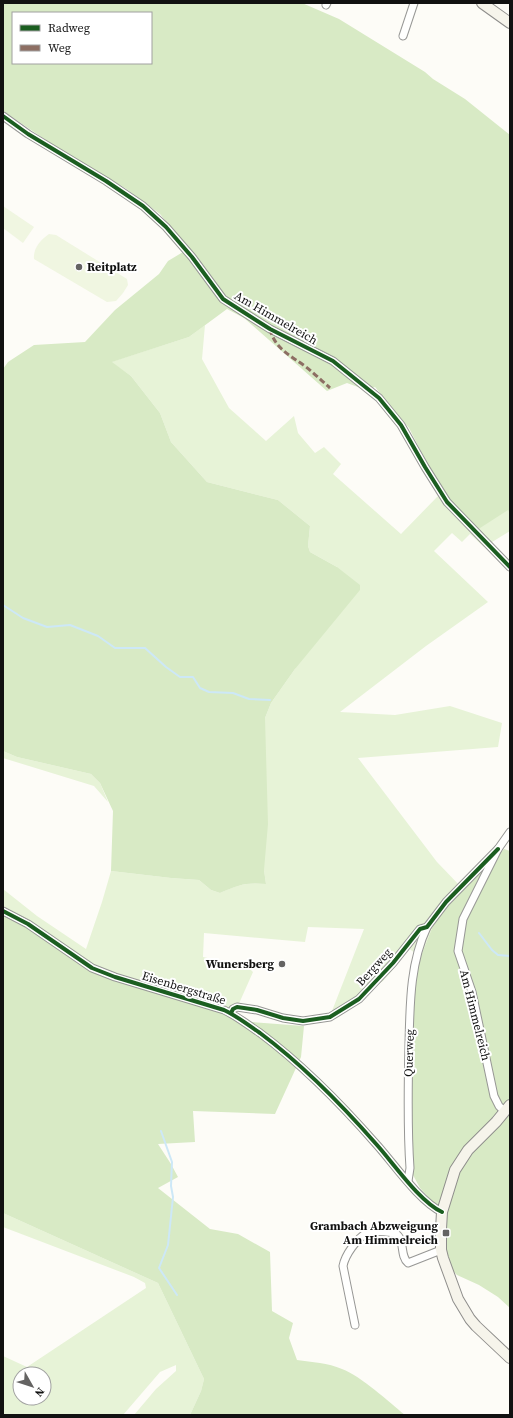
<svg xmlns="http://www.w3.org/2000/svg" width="513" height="1418" font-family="'Source Serif 4',serif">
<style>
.green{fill:#e7f3d7;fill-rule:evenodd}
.forest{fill:#d8eac5;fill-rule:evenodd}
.pitch{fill:#f0f6e1}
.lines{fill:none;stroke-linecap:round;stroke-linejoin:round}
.stream{stroke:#cde8f7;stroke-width:2}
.street-casing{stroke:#979795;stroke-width:9}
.secondary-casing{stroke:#8e8d8b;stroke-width:12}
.street{stroke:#fffffe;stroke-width:7}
.secondary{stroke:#f6f4eb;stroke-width:10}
.quiet{stroke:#8d6e63;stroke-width:3;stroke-dasharray:6 3;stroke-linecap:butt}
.cycleway-casing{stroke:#fff;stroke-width:6}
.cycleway{stroke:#1b5e20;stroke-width:4}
.poi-dot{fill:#646362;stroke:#fff;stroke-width:1.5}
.labels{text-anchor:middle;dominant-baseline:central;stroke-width:4;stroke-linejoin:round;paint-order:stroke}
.poi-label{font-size:12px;font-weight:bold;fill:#111;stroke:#fff;text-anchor:end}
.street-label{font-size:12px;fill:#111;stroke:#fff}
</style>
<rect width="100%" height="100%" fill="#fdfcf7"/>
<g class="green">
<path d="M 205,325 L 202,359 L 229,408 L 266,441 L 294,416 L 298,433 L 315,453 L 324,447 L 341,464 L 333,474 L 401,534 L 437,497 L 444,492 L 508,509 L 510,514 L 510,531 L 484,547 L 470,534 L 462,542 L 452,533 L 434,551 L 488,602 L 426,646 L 340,712 L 395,715 L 450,706 L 502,723 L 498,747 L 358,758 L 437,862 L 463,889 L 436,918 L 419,961 L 415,953 L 408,948 L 396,966 L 383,981 L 330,1016 L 364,929 L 308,927 L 305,942 L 204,933 L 203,957 L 248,967 L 253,972 L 233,1017 L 114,979 L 3,914 L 3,889 L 37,916 L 86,949 L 102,902 L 111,871 L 171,878 L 199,880 L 211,890 L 220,893 C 237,885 247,882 266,884 L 264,870 L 265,718 L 271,703 L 295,669 L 337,567 L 310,552 L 308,546 L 310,526 L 278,500 L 207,482 L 171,442 L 160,413 L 131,376 L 111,362 L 189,337 Z"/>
<path d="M 3,751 L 17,757 L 91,774 L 100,783 L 108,802 L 94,786 L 3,758 Z"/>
<path d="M 3,1213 L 158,1283 L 204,1379 L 201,1391 L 190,1415 L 134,1415 L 156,1389 L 176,1371 L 176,1365 L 160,1372 L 123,1415 L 3,1415 L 3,1356 L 27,1367 L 146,1288 L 145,1283 L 134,1277 L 3,1227 ZM 20,1374 L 44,1374 L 44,1398 L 20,1398 Z"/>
</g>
<g class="forest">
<path d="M 3,3 L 302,3 L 339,19 L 425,72 L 433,79 L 465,99 L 510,135 L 510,514 L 508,510 L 477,530 L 451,502 L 429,467 L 409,428 L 375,387 L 366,390 L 347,383 L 327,391 L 244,318 L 227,309 L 189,337 L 112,362 L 131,376 L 160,413 L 171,442 L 207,482 L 278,500 L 310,526 L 308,546 L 310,552 L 337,567 L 360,585 L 360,590 L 295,669 L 271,703 L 265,718 L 268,824 L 264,870 L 266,884 C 246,882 238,885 220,893 L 211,890 L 199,880 L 171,878 L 111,871 L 113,811 L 100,783 L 91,774 L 17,757 L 3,751 L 3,369 L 8,362 L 34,345 L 85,342 L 115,310 L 159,274 L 168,261 L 188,249 L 160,214 L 125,188 L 71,157 L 6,113 L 3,114 ZM 13,13 L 151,13 L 151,63 L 13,63 Z"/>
<path d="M 504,849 L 510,851 L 510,1308 L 498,1297 L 479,1285 L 457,1275 L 448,1266 L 446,1239 L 441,1211 L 420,1188 L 413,1175 L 411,1078 L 413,1004 L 419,961 L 436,918 Z"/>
<path d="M 3,914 L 17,920 L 74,959 L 223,1012 L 238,1021 L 304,1026 L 301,1057 L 275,1114 L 193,1111 L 195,1142 L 158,1144 L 171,1164 L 178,1177 L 158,1188 L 210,1229 L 238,1234 L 270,1252 L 272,1311 L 293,1323 L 289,1338 L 297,1360 C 312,1362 328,1363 342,1369 C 361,1376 389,1402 405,1415 L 190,1415 L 201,1391 L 204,1379 L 158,1283 L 3,1213 Z"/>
</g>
<g class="pitch">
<path d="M 3,206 L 34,227 L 23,243 L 3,228 Z"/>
<path d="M 49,234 L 56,235 L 127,279 L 128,285 L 123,293 L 116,301 L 107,302 L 34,259 C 33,249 40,240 49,234 Z"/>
</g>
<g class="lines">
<g class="stream">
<path d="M 3,605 L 23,618 L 47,627 L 70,625 L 98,636 L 115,648 L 145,648 L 166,667 L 180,677 L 193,677 L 200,688 L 209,692 L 233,693 L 249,699 L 270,700"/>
<path d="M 479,933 L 492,950 L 498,955 L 510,956"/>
<path d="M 161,1131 L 172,1162 L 171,1186 L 173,1197 L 168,1245 L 159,1268 L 177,1295"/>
</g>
<defs>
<g id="street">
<path d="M 326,5 L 327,3"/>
<path d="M 403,36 L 414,3"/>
<path d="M 3,116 L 28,134 L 106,181 L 143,206 L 166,227 L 192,257 L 223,299 L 270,329 L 333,361 L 379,398 L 401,425 L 425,467 L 447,502 L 510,567"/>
<path d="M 3,911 L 28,924 L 92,968 L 115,977 L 224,1010 C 237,1016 248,1025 260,1033 C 303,1065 342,1105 377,1145 C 394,1164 420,1202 442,1212"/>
<path d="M 231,1013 L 233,1009 L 237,1007 L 257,1010 L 283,1018 L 303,1021 L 330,1017 L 359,999 L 393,963 L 420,929 L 427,927 L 446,902 L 498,849"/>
<path d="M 505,1112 L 499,1106 L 494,1096 L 472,992 L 458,951 L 463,919 L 498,849 L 510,832"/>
<path d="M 408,1181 L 410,1168 C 407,1126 408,1085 409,1043 C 410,1004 410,963 427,927"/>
<path d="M 355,1325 L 343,1266 C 345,1255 357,1238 367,1233 C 375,1230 386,1232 395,1233 C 406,1240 399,1255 408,1263 L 441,1250"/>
</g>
<g id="secondary">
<path d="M 482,3 L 510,23"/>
<path d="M 510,1105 L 496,1122 L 468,1150 L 455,1170 L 442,1212 L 441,1229 L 441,1250 L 443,1258 L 458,1299 L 470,1319 L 476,1326 L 510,1358"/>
</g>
</defs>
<use href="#street" class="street-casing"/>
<use href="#secondary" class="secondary-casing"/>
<use href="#street" class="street"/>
<use href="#secondary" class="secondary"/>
<path class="quiet" d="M 270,329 C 275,349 290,355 306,367 C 314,373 322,381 330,388"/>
<defs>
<g id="cycleway">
<path d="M 3,116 L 28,134 L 106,181 L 143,206 L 166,227 L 192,257 L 223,299 L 270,329 L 333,361 L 379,398 L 401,425 L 425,467 L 447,502 L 510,567"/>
<path d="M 3,911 L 28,924 L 92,968 L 115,977 L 224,1010 C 237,1016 248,1025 260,1033 C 303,1065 342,1105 377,1145 C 394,1164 420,1202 442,1212"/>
<path d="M 231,1013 L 233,1009 L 237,1007 L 257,1010 L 283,1018 L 303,1021 L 330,1017 L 359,999 L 393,963 L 420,929 L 427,927 L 446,902 L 498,849"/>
</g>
</defs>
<use href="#cycleway" class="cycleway-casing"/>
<use href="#cycleway" class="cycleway"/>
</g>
<g class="poi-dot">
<circle cx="79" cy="267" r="4"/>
<circle cx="282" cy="964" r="4"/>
<rect x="442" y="1229" width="8" height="8" rx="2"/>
</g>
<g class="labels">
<g class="poi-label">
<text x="87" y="267" text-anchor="start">Reitplatz</text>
<text x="274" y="964">Wunersberg</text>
<text x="438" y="1226">Grambach Abzweigung<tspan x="438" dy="14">Am Himmelreich</tspan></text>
</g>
<g class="street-label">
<text transform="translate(276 318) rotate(30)">Am Himmelreich</text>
<text transform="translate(374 967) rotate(-48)">Bergweg</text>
<text transform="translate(184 988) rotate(17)">Eisenbergstraße</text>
<text transform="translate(475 1015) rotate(76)">Am Himmelreich</text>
<text transform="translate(409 1053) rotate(-88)">Querweg</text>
</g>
</g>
<rect width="513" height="1418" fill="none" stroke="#111111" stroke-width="8"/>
<rect x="12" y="12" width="140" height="52" fill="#ffffff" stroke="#a0a0a0"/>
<rect x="20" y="25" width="20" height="6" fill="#1b5e20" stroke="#a0a0a0"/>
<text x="48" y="32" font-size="12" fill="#111111">Radweg</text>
<rect x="20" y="45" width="20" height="6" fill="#8d6e63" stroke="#a0a0a0"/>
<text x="48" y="52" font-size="12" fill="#111111">Weg</text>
<g transform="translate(32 1386) rotate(129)"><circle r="19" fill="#ffffff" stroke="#a0a0a0"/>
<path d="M0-3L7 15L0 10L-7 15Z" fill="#646362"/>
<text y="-6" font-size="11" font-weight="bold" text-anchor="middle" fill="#111111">N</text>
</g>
</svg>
